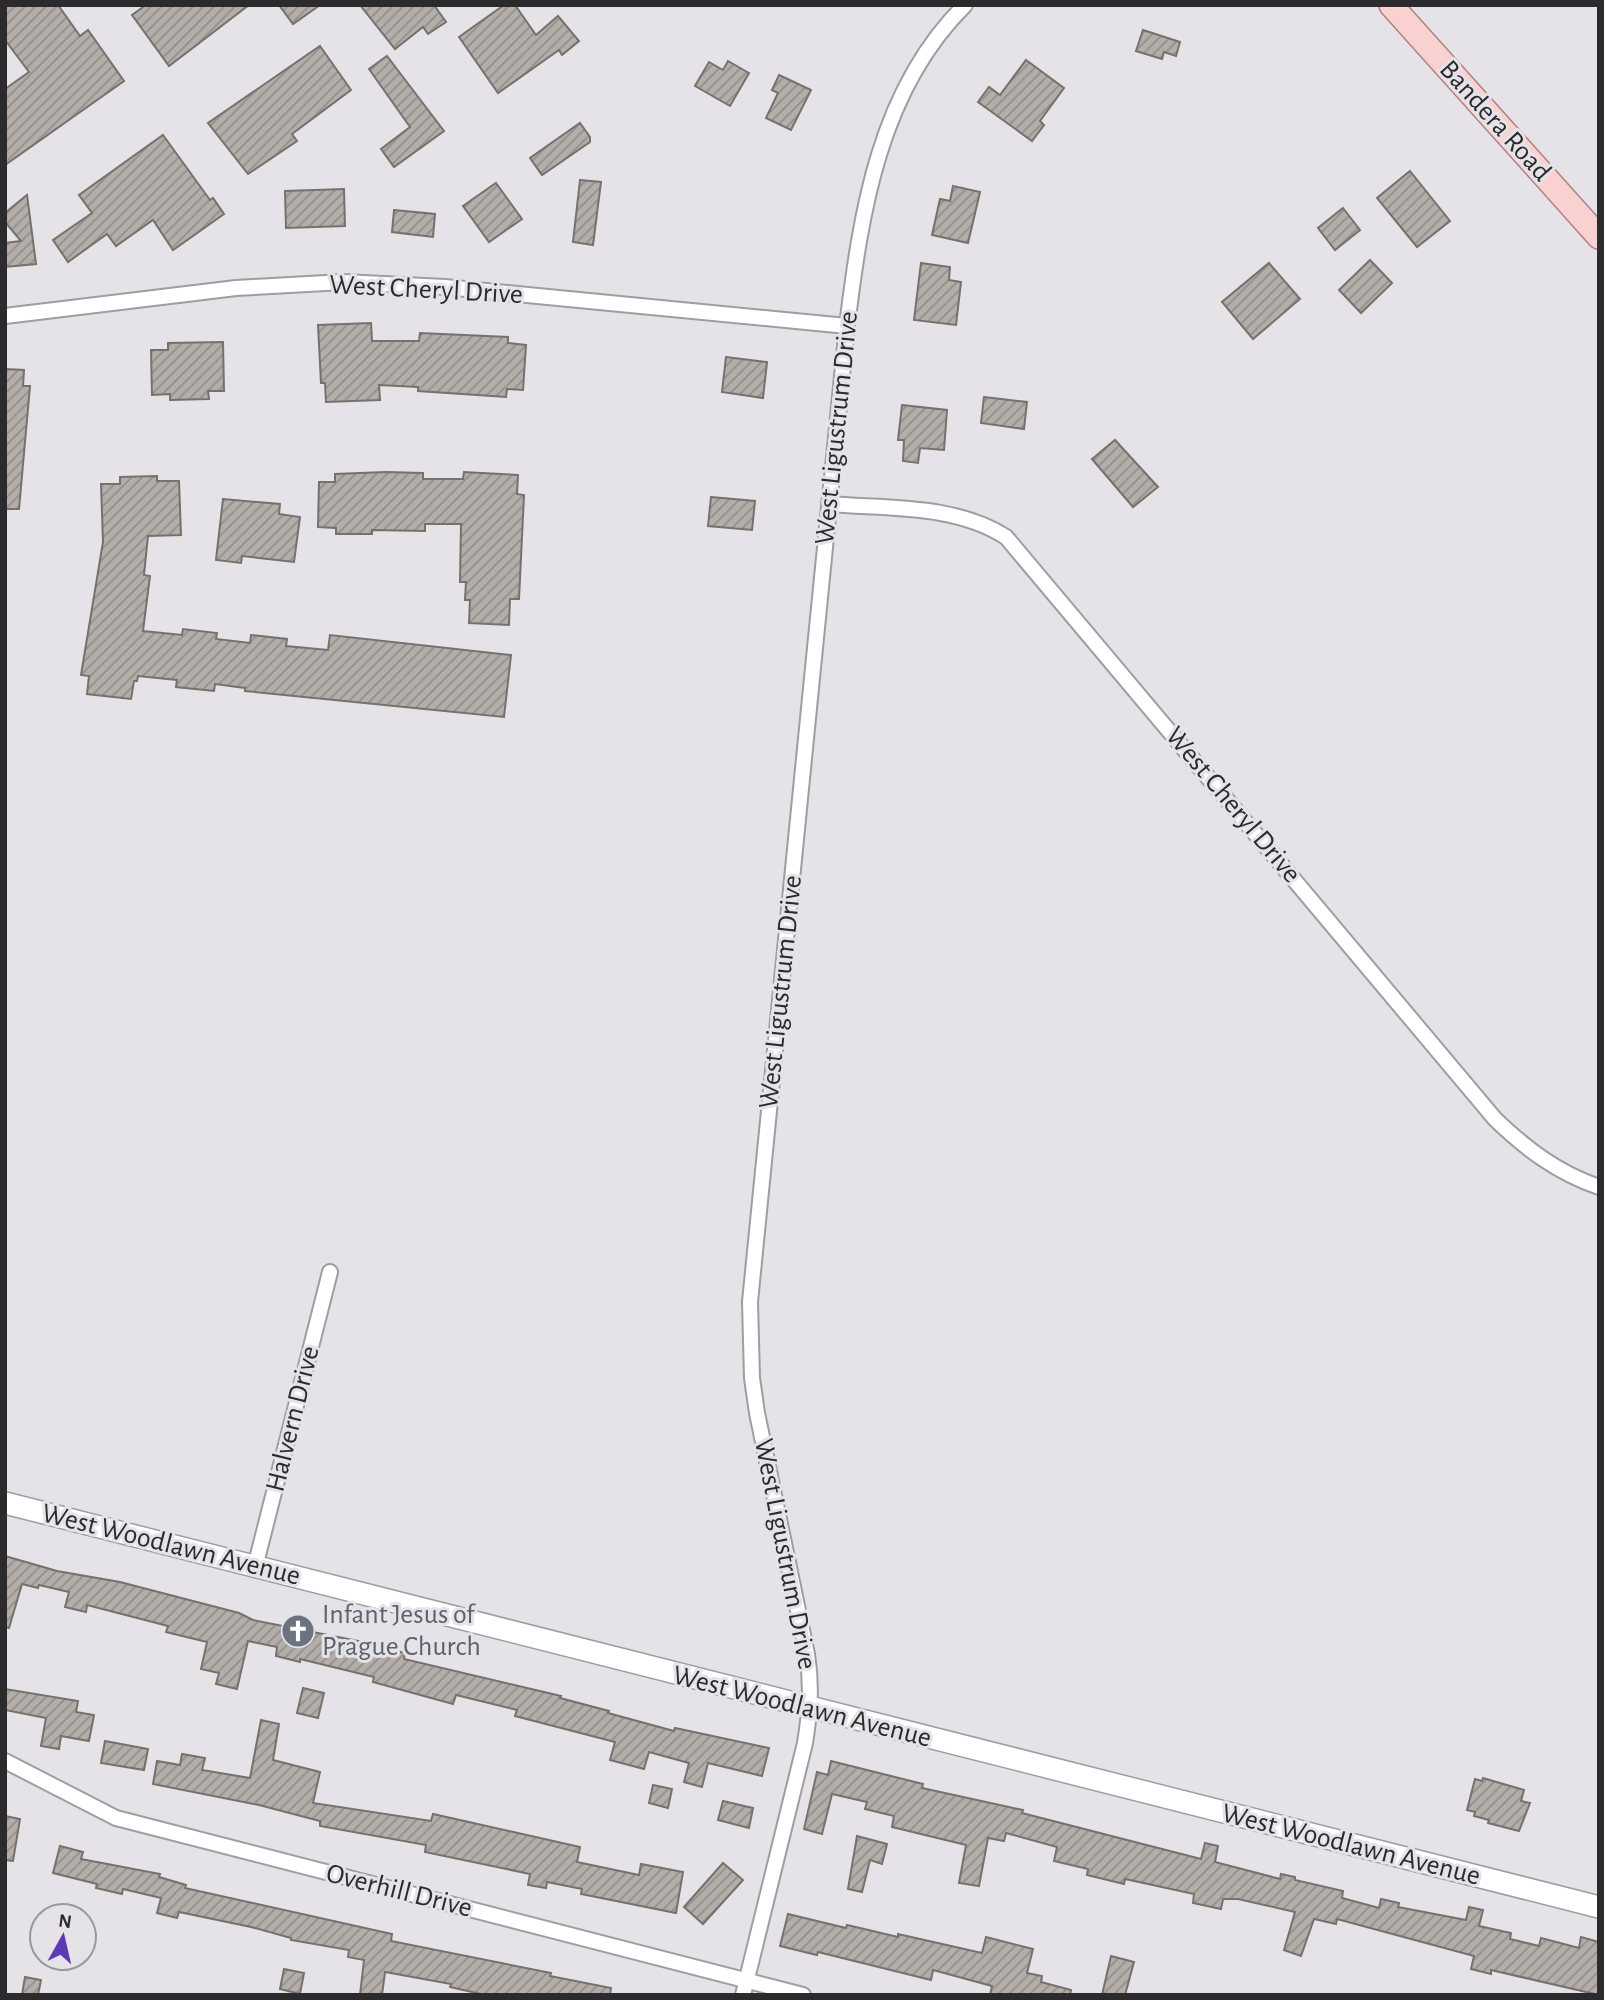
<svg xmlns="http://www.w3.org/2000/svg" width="1604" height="2000" font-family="'Alegreya Sans',sans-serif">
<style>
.building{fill:url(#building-hatch);stroke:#75716c;stroke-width:2}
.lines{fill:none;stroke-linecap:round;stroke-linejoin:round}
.street-casing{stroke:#9f9da2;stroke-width:18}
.secondary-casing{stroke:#9f9da2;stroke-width:24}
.primary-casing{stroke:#b08284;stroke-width:26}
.street{stroke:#fff;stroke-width:14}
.secondary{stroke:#fff;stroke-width:21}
.primary{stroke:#fad1d1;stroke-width:23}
.labels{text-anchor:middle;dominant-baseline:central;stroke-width:6;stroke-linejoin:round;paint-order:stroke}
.street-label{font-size:28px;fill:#2b2a2c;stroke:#e5e2e8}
.worship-label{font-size:28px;fill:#5b616d;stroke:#e5e2e8;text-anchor:start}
</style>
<defs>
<pattern id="building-hatch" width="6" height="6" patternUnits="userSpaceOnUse" patternTransform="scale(1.75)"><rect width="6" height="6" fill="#b3aea9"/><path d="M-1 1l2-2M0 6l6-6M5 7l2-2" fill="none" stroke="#928e8a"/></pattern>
</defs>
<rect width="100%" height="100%" fill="#e5e2e8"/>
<g class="building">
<path d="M 5,5 L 58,5 L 80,36 L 88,30 L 124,81 L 5,165 L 5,89 L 29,72 L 5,40 Z"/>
<path d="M 146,5 L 249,5 L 169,66 L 132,15 Z"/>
<path d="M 279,5 L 320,5 L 293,24 Z"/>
<path d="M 360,5 L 434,5 L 446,22 L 428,34 L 423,27 L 395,49 Z"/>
<path d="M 504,5 L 515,5 L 536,35 L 558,16 L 579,41 L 562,55 L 559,50 L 498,93 L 459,37 Z"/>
<path d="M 1143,30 L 1180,42 L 1176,56 L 1164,52 L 1162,59 L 1136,51 Z"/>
<path d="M 320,46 L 351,90 L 292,134 L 297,141 L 248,174 L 208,123 Z"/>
<path d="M 387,56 L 444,131 L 394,167 L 381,149 L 410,127 L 369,69 Z"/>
<path d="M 1026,60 L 1064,88 L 1040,121 L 1044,125 L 1032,141 L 978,102 L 989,87 L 1000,95 Z"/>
<path d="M 728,61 L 749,73 L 730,106 L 695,86 L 709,62 L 723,70 Z"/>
<path d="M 779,75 L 811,90 L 791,130 L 766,118 L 778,93 L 772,90 Z"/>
<path d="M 580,123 L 590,137 L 590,142 L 542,175 L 530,158 Z"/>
<path d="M 163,135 L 210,200 L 213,198 L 224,214 L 173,250 L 153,220 L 116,246 L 107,234 L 68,262 L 53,240 L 92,213 L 79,195 Z"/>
<path d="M 1410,171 L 1450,221 L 1417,247 L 1377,198 Z"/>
<path d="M 580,180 L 601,182 L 593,245 L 573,242 Z"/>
<path d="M 496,183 L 522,219 L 489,242 L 463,206 Z"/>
<path d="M 953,186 L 980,192 L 968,243 L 932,235 L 940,199 L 950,201 Z"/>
<path d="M 344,189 L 345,226 L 286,228 L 285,191 Z"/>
<path d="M 27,195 L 36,264 L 5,267 L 5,243 L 21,241 L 5,222 L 5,213 Z"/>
<path d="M 1343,208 L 1360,230 L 1335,250 L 1318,228 Z"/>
<path d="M 394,210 L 435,214 L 433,237 L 392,232 Z"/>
<path d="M 1370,260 L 1392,283 L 1361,313 L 1339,290 Z"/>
<path d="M 921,263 L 950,267 L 949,280 L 961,282 L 956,325 L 914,320 Z"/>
<path d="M 1269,263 L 1300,299 L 1253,339 L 1222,302 Z"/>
<path d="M 371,323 L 372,341 L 419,341 L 420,333 L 508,337 L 508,343 L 526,345 L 523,390 L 507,389 L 506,397 L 418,391 L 418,387 L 379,385 L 380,400 L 326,402 L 325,383 L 321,383 L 318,325 Z"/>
<path d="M 223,342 L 224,391 L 208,391 L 209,399 L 170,400 L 170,394 L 152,395 L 151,350 L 168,350 L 168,343 Z"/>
<path d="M 726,357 L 767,362 L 763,398 L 722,392 Z"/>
<path d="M 5,369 L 24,370 L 23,386 L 30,386 L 19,509 L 5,509 Z"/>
<path d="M 984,397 L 1027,402 L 1024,429 L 981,423 Z"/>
<path d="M 902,405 L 947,410 L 944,450 L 920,448 L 918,463 L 903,461 L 904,440 L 898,440 Z"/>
<path d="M 1115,440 L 1158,487 L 1133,507 L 1092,459 Z"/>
<path d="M 386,472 L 423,473 L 423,479 L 463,479 L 464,472 L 518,475 L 517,494 L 524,495 L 519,599 L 510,599 L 509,625 L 469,623 L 470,600 L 465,600 L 466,582 L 460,582 L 461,524 L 425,524 L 425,531 L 372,530 L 372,534 L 336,534 L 336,528 L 318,527 L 319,482 L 335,482 L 335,474 Z"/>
<path d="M 157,476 L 157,481 L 179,481 L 181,535 L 148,536 L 144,575 L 150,576 L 143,631 L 182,635 L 183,629 L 217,633 L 216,639 L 250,643 L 251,635 L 287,639 L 286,646 L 328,650 L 330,635 L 511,655 L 504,717 L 245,691 L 245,688 L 215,684 L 214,691 L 176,687 L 177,680 L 138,676 L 137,681 L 134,681 L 131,699 L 87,694 L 89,676 L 81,675 L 103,542 L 101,484 L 120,484 L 120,477 Z"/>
<path d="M 711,497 L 755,501 L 752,530 L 708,526 Z"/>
<path d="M 223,499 L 280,504 L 279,514 L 300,517 L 294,562 L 242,556 L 241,563 L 216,560 Z"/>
<path d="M 5,1556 L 57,1571 L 120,1582 L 239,1613 L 253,1620 L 358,1641 L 405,1653 L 404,1659 L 561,1696 L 560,1698 L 609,1711 L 608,1713 L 674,1731 L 675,1728 L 769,1748 L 762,1776 L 708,1763 L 702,1787 L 684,1782 L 689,1763 L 649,1752 L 644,1769 L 610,1760 L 615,1742 L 515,1716 L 517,1710 L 456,1695 L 453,1704 L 373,1682 L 374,1677 L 300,1659 L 300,1662 L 276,1656 L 277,1647 L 248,1641 L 237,1689 L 216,1684 L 219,1673 L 201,1669 L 207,1642 L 166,1632 L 168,1626 L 87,1605 L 86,1612 L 65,1607 L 69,1592 L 39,1585 L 38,1588 L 22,1584 L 9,1628 L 5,1627 Z"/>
<path d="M 303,1688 L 324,1693 L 318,1718 L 297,1713 Z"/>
<path d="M 5,1689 L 78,1701 L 76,1712 L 94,1715 L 89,1741 L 61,1736 L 59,1749 L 41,1746 L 46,1718 L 5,1710 Z"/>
<path d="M 261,1720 L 279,1724 L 273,1760 L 320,1772 L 313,1803 L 431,1821 L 433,1814 L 580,1847 L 577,1862 L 639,1875 L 641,1864 L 683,1872 L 676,1913 L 581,1894 L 582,1889 L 547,1882 L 546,1888 L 528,1885 L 530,1874 L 425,1852 L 426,1845 L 320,1826 L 320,1821 L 259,1805 L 153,1784 L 157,1761 L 180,1765 L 182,1754 L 205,1758 L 202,1770 L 250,1778 Z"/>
<path d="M 105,1741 L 148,1749 L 144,1770 L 101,1763 Z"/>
<path d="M 831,1761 L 923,1784 L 922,1788 L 1023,1810 L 1022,1813 L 1201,1859 L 1205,1843 L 1218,1846 L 1215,1862 L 1280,1879 L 1281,1874 L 1295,1877 L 1295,1880 L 1343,1891 L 1342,1898 L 1379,1908 L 1381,1899 L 1399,1903 L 1398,1907 L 1466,1920 L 1469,1907 L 1483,1910 L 1479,1926 L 1511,1933 L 1510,1939 L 1539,1946 L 1541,1938 L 1579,1948 L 1581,1937 L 1599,1942 L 1599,1995 L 1491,1970 L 1491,1974 L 1471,1969 L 1474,1956 L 1337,1919 L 1336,1924 L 1314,1919 L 1301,1956 L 1284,1950 L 1295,1912 L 1238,1899 L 1223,1899 L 1221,1909 L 1193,1903 L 1194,1894 L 1125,1879 L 1124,1884 L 1087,1875 L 1088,1869 L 1054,1861 L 1057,1847 L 1006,1833 L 1004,1841 L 988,1838 L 979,1886 L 959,1883 L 966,1845 L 892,1827 L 894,1816 L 865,1809 L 867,1802 L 832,1794 L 822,1834 L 804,1829 L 817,1772 L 828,1775 Z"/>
<path d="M 1483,1778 L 1524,1790 L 1521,1801 L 1530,1803 L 1519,1831 L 1488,1823 L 1489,1820 L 1474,1816 L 1475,1812 L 1467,1810 L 1475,1779 L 1482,1781 Z"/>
<path d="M 653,1785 L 672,1789 L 668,1808 L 649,1803 Z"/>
<path d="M 723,1801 L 753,1808 L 749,1828 L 718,1820 Z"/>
<path d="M 5,1816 L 20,1819 L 13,1861 L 5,1860 Z"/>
<path d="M 857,1836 L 887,1844 L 882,1864 L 870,1860 L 862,1892 L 848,1889 Z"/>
<path d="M 60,1846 L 83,1852 L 81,1859 L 160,1874 L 159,1877 L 186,1885 L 185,1888 L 392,1934 L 391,1941 L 551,1973 L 550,1976 L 611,1988 L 610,1995 L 485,1995 L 450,1987 L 451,1984 L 385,1972 L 382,1995 L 360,1995 L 364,1960 L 348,1957 L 349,1950 L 291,1940 L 291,1938 L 251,1927 L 179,1912 L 177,1918 L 157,1913 L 161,1898 L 123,1889 L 122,1894 L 96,1888 L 97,1884 L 53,1873 Z"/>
<path d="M 723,1863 L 743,1880 L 703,1924 L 684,1907 Z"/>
<path d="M 788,1914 L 846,1928 L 847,1925 L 898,1937 L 898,1934 L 982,1953 L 986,1937 L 1033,1949 L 1027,1973 L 1042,1976 L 1041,1982 L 1071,1990 L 1070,1995 L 990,1995 L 992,1986 L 933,1970 L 931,1980 L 818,1952 L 817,1955 L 780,1946 Z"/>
<path d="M 1111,1956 L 1134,1962 L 1125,1995 L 1102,1995 Z"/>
<path d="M 284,1969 L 304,1973 L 300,1994 L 280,1989 Z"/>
<path d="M 25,1977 L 41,1980 L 38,1995 L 22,1995 Z"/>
</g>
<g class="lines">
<defs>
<g id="street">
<path d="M 5,316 L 236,288 L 343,282 L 445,287 L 847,326"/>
<path d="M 829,504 C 887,509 955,504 1006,537 L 1495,1119 C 1526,1149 1558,1173 1599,1187"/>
<path d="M 255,1567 L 330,1272"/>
<path d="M 5,1761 L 116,1818 L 803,1995"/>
<path d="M 743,1995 L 805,1743 C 810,1712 812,1685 807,1654 L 757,1413 L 752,1378 L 750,1302 L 847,326 C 861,212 879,90 965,5"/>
</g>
<path id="secondary" d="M 5,1503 L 1599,1907"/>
<path id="primary" d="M 1391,5 L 1599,237"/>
</defs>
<use href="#street" class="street-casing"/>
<use href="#secondary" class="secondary-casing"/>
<use href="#primary" class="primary-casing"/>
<use href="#street" class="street"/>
<use href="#secondary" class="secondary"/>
<use href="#primary" class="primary"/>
</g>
<defs>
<symbol id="church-disc" viewBox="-11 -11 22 22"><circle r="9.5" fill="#6b7280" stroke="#e5e2e8"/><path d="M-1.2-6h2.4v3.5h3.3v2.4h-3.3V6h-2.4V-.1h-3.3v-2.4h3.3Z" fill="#fff"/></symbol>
</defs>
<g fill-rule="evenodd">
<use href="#church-disc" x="279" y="1612" width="38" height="38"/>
</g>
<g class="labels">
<g class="street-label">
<text transform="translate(1495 121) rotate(48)">Bandera Road</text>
<text transform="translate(426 290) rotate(3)">West Cheryl Drive</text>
<text transform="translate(837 428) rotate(-84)">West Ligustrum Drive</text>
<text transform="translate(1233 805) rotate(50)">West Cheryl Drive</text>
<text transform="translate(781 992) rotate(-84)">West Ligustrum Drive</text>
<text transform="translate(293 1419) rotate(-76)">Halvern Drive</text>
<text transform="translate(171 1545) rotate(14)">West Woodlawn Avenue</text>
<text transform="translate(785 1554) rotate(79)">West Ligustrum Drive</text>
<text transform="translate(802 1707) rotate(14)">West Woodlawn Avenue</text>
<text transform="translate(1351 1845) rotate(14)">West Woodlawn Avenue</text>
<text transform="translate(399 1891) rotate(14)">Overhill Drive</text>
</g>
<g class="worship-label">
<text x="322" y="1615">Infant Jesus of<tspan x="322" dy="32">Prague Church</tspan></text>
</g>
</g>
<rect width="1604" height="2000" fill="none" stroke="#2b2a2c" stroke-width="14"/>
<g transform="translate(63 1937) rotate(8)"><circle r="33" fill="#e5e2e8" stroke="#9b989d" stroke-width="2"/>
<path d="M0-5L12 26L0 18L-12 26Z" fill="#5d3ab2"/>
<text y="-10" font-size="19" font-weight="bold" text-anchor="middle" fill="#2b2a2c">N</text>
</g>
</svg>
